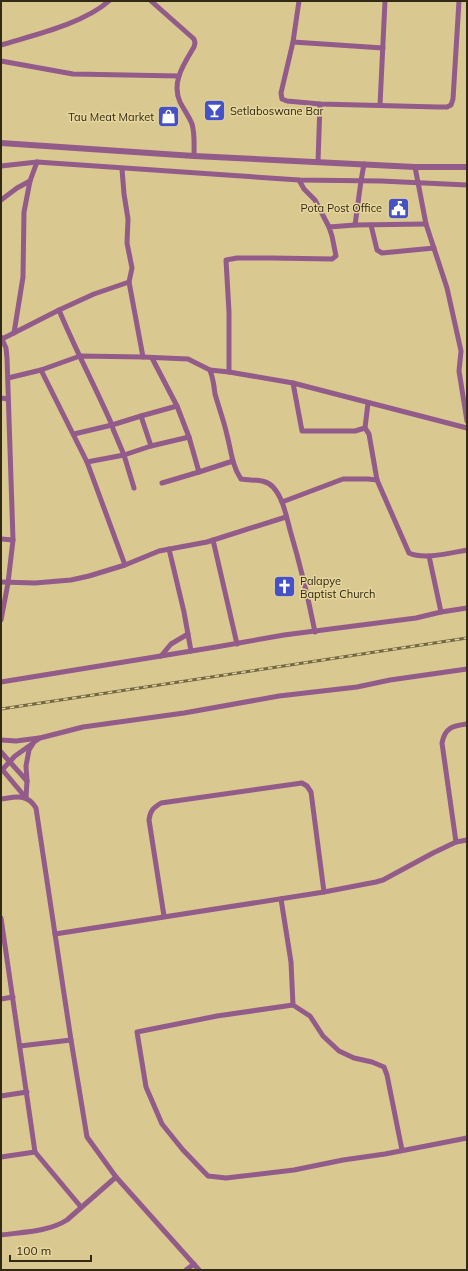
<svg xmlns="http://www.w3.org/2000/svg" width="468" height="1271" font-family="Mulish,sans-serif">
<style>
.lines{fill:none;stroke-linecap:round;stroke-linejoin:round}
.minor{stroke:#935b8a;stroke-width:5}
.tertiary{stroke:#935b8a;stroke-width:6}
.rail-casing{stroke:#726744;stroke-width:3}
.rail{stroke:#e6d59c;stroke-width:1.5;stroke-dasharray:4.5;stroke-linecap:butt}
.labels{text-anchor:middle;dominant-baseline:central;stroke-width:3;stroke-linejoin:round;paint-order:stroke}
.poi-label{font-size:11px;fill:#312a14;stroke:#e6d59c;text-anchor:start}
</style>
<rect width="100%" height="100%" fill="#d9c890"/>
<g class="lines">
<g class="minor">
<path d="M 151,1 L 194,39 L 195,43 L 194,47 C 184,64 171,82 180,102 C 184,110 189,116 192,124 C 195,134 194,146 194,156"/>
<path d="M 299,1 L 293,42 L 281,93 L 282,99 L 287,101 L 320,104 L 438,107 L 447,107 L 451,105 L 453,99 L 459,1"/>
<path d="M 293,42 L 383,48"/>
<path d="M 1,45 C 34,35 83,24 109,1"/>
<path d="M 1,61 L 73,74 L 179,76"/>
<path d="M 380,105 L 385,1"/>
<path d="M 318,162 L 320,104"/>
<path d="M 1,166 L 37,162 L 299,180 L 381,181 L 467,185"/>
<path d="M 415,167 L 426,224 L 447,288 L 461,351 L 459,371 L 467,421"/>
<path d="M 122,169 L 124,194 L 128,219 L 127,243 L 132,268 L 129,282 L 143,357"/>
<path d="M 299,180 L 304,189 L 315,200 L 329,227"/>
<path d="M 1,200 L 17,188 L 30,181"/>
<path d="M 355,225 L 361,181 L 364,164"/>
<path d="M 371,225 L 377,250 L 382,253 L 434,248"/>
<path d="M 59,310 C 75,349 95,386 112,425 L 113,429 L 124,455 L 134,488"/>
<path d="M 14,333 L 23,277 L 24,212 L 30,181 L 37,162"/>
<path d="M 1,337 L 6,348 L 7,358 L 13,540 L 8,583 L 1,620"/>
<path d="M 2,339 L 59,310 L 94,294 L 129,282"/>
<path d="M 152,358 L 177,406 L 189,437"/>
<path d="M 41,370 L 87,462 L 125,565"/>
<path d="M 210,370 C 213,378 214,385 215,394 C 219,408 224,421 227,435 C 231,450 232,466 241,479 C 252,481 265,478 273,487 C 283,498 286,515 290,530 C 300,564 308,597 315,632"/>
<path d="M 229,372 L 229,312 L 226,260 L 237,258 L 271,258 L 332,259 L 336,256 L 332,236 L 329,227 L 355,225 L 426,224"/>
<path d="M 8,378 L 41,370 L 80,356 L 143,357 L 188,359 L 210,370 L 229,372 L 293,383 L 467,428"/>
<path d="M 293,383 L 302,431 L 355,431 L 365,428"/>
<path d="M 1,398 L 8,399"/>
<path d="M 368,403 L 365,428 L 369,434 L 377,480 L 409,553 C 424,560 450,553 467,550"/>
<path d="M 141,416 L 177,406"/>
<path d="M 74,434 L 112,425 L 141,416 L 151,446"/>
<path d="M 87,462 L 124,455 L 151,446 L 189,437 L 199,472 L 233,461"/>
<path d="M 162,483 L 199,472"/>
<path d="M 282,502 L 343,479 L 368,479 L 377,480"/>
<path d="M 1,539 L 13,540"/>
<path d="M 213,540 L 237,644"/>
<path d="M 169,549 L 184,612 L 191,651"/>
<path d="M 429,556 L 441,612"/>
<path d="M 1,582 L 35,583 L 71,580 L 89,576 L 125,565 L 159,551 L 207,542 L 286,517"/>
<path d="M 161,656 L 171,644 L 188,634"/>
<path d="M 1,682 L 216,647 L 284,635 L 416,618 L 441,612 L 467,608"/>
<path d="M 1,740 L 16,741 L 39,738"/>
<path d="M 1,752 L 27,781"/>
<path d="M 1,768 L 26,798"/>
<path d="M 1,771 L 15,756 L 32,744"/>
<path d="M 26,798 L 27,781 L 26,766 L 29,750 L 34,742 L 40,738 L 83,727 L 184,713 L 279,696 L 357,687 L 390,680 L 467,669"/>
<path d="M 1,799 C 16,797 27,793 36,808 L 71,1040 L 87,1137 L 116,1177 L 199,1270"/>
<path d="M 456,842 L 442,743 C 445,727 453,726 467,724"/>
<path d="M 281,899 L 291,962 L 293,1005 L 310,1016 L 323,1036 L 339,1051 L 354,1058 L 372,1062 L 384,1067 L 387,1075 L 402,1150"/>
<path d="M 164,916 L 149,820 C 150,811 153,808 161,803 L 302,783 L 307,786 L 311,792 L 324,892"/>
<path d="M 1,918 L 35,1152"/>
<path d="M 55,934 L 324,892 L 376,882 L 383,880 L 433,853 L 456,842 L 467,840"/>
<path d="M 1,999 L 13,997"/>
<path d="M 293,1005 L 217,1016 L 137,1032 L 146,1087 L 162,1124 L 183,1150 L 208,1176 L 226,1178 L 294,1170 L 343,1160 L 385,1154 L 467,1138"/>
<path d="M 20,1046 L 71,1040"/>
<path d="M 1,1096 L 27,1092"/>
<path d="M 1,1157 L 35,1152 L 81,1207"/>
<path d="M 1,1235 C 23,1232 48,1232 67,1220 L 116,1177"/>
<path d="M 186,1270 L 194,1264"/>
</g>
<path class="tertiary" d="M 1,143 L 194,156 L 415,167 L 467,167"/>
<defs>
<path id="rail" d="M 1,709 L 467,638"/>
</defs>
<use href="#rail" class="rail-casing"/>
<use href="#rail" class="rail"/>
</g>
<defs>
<symbol id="bar-square" viewBox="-11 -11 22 22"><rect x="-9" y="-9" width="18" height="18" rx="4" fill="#4552c7" stroke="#e6d59c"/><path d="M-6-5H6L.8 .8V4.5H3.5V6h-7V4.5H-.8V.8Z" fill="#fff"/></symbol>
<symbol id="shop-square" viewBox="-11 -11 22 22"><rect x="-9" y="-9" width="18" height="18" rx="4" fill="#4552c7" stroke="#e6d59c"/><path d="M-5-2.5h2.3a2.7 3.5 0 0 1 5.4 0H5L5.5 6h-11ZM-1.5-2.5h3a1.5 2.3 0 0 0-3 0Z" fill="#fff"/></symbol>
<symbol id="civic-square" viewBox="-11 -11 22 22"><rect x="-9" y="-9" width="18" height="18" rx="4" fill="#4552c7" stroke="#e6d59c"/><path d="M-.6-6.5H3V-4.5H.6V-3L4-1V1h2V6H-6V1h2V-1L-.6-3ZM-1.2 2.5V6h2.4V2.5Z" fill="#fff"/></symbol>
<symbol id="church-square" viewBox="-11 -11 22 22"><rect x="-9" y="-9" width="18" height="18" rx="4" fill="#4552c7" stroke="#e6d59c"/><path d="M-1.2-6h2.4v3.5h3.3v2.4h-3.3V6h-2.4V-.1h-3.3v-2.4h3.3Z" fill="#fff"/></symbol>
</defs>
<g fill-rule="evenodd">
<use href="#bar-square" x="202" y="98" width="25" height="25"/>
<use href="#shop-square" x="156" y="104" width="25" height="25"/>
<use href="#civic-square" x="386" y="196" width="25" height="25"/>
<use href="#church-square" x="272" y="574" width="25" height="25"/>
</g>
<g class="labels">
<g class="poi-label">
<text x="230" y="111">Setlaboswane Bar</text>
<text x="154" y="117" text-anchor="end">Tau Meat Market</text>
<text x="382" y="208" text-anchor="end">Pota Post Office</text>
<text x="300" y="581">Palapye<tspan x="300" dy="13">Baptist Church</tspan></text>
</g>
</g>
<rect width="468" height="1271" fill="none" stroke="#312a14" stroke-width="4"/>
<path d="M10 1255v6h81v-6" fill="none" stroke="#312a14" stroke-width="2"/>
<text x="16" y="1255" font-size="12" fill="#312a14" stroke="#e6d59c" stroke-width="3" paint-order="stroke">100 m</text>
</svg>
